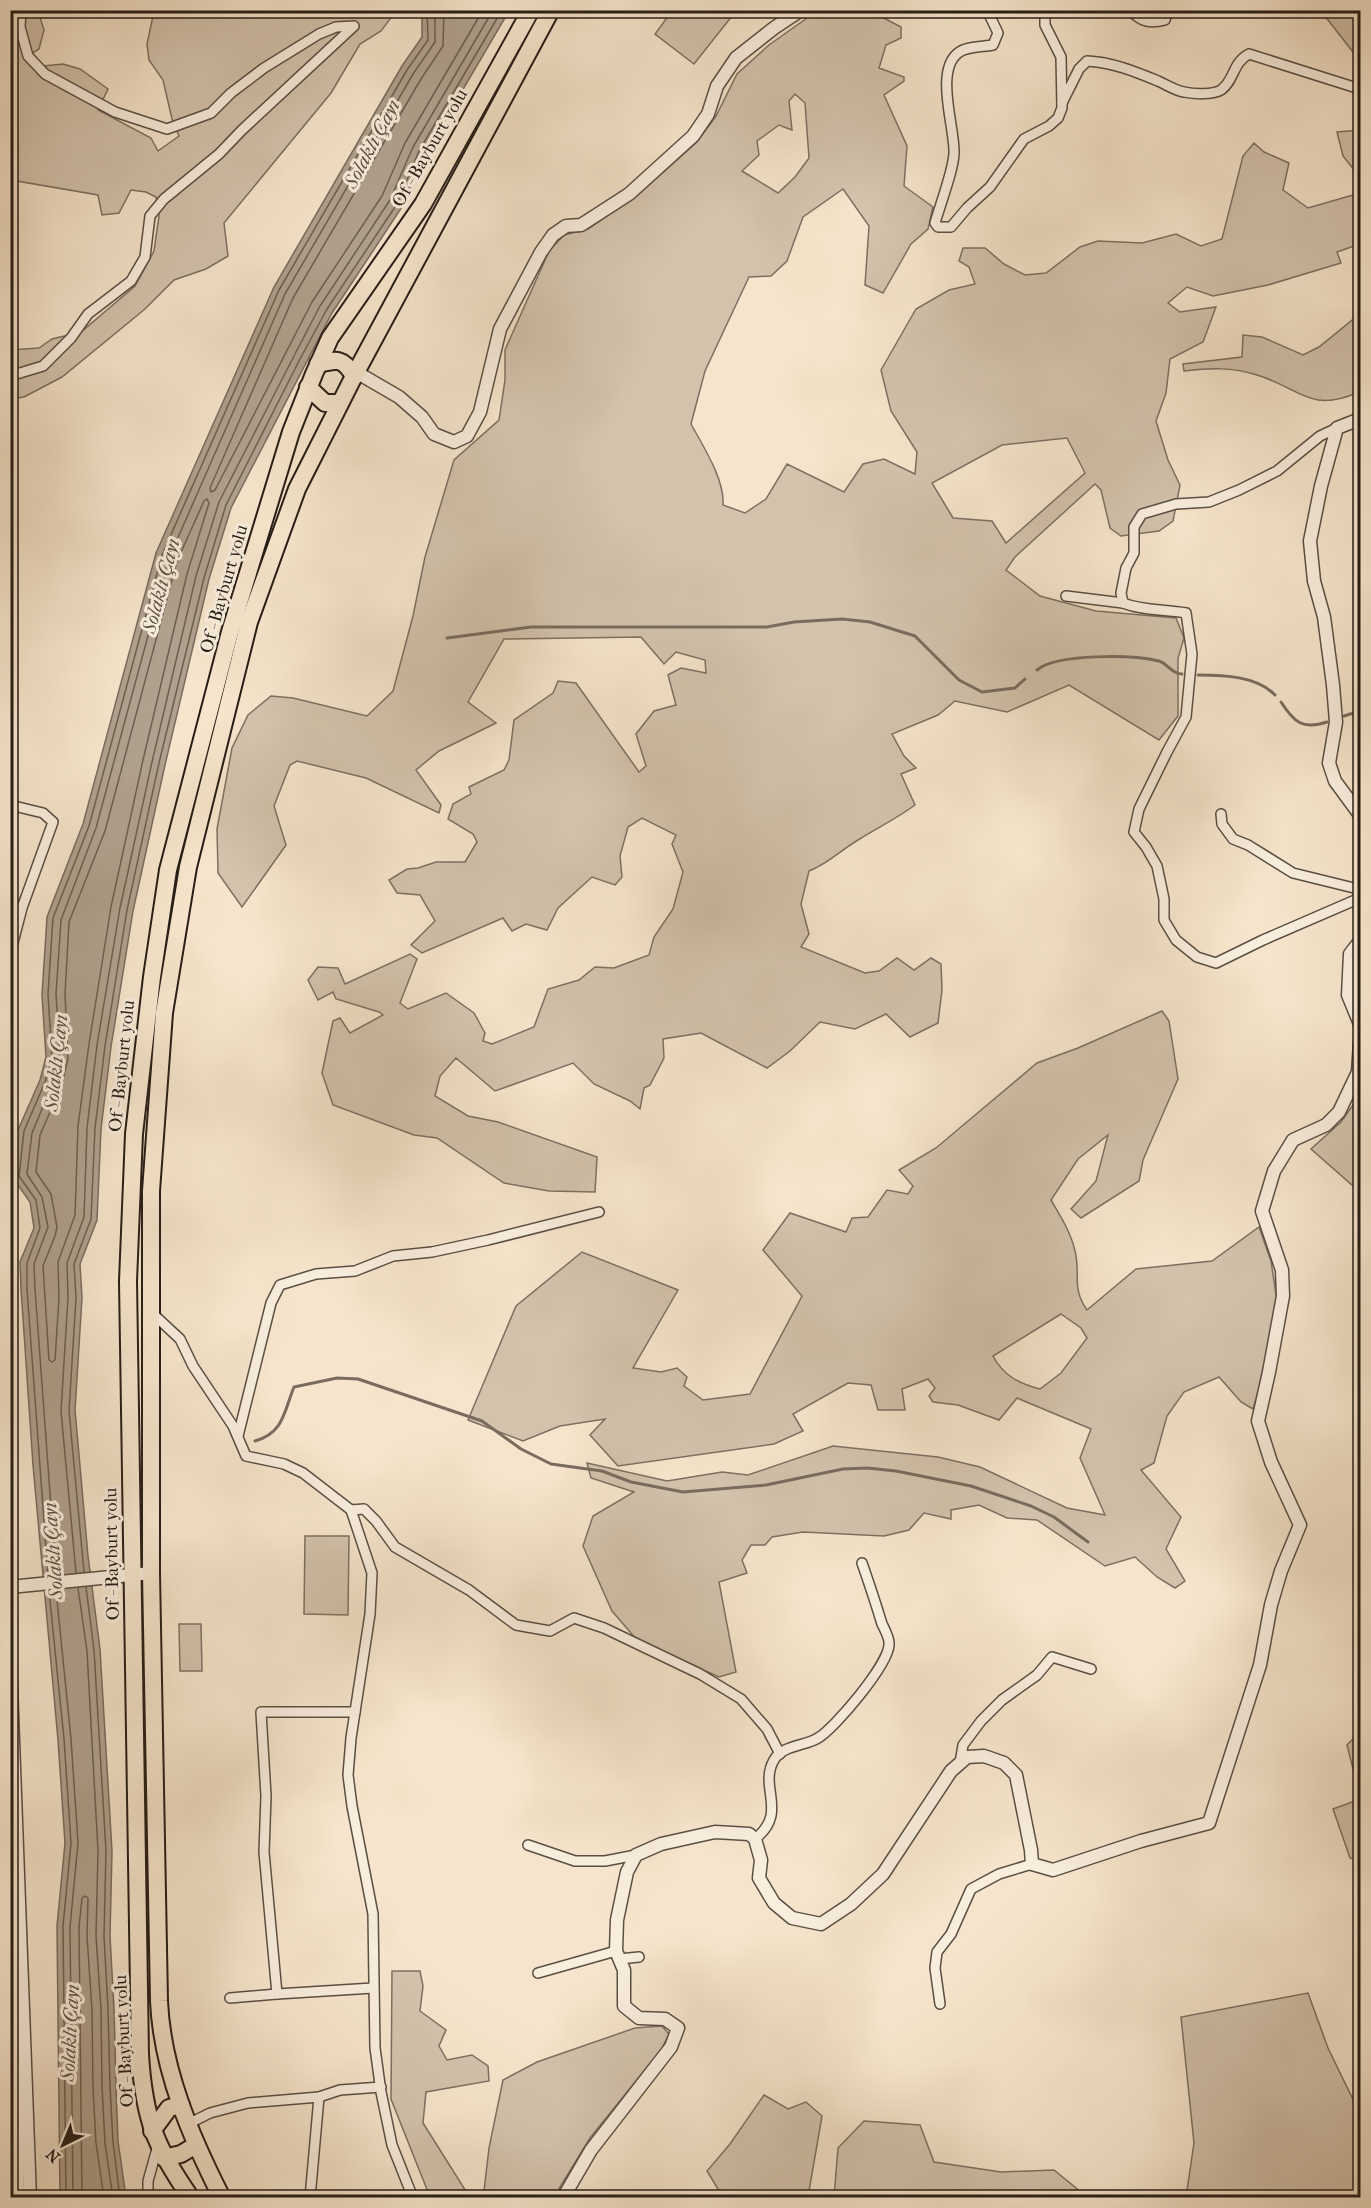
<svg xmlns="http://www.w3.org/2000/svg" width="1371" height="2208" font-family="'IM FELL French Canon',serif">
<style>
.green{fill:#d3c3ad;stroke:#7d7062;stroke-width:1.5;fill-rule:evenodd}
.water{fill:#b0a18e;stroke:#796c5e;stroke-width:1.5}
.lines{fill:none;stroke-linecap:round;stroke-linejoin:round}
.shore{stroke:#6c5f52;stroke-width:1.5}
.stream{stroke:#796c5e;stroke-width:3}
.minor-casing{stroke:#5b4f44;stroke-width:12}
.tertiary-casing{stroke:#5b4f44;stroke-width:15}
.trunk-casing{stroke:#271d16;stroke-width:20}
.minor{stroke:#f9eede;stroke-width:9}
.tertiary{stroke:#f9eede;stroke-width:12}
.trunk{stroke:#f6e5cc;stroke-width:16}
.labels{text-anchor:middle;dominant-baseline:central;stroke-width:6;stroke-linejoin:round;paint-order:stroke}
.street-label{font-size:18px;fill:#271d16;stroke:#f9eede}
.water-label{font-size:20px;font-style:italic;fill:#5e5246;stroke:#f9eede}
</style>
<rect width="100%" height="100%" fill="#f6e5cc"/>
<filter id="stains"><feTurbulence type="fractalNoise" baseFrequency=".00333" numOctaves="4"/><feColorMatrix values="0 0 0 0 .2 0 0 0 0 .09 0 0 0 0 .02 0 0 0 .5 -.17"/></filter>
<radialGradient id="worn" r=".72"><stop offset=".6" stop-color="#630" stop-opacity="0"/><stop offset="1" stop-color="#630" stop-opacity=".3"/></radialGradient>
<g class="green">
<path d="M 11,11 L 38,11 L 44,30 L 39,49 L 25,58 L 33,67 L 63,64 L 80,69 L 108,89 L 98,110 L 151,138 L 158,151 L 179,136 L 172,119 L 163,80 L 149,60 L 147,44 L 154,11 L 396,11 L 381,31 L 360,44 L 331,93 L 224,223 L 228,256 L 206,269 L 174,280 L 145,309 L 62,377 L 24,397 L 11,399 L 11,350 L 39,348 L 52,339 L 81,332 L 135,286 L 154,251 L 159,216 L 156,197 L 146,192 L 131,190 L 119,213 L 102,215 L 98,195 L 11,180 Z"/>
<path d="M 672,11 L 672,10 L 736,11 L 694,64 L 655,34 Z"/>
<path d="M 817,11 L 881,11 L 880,16 L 901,27 L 901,38 L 886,45 L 879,68 L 904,77 L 904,81 L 884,95 L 907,146 L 904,186 L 933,207 L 928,229 L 911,244 L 883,293 L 865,285 L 869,226 L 843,189 L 803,217 L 787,261 L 771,276 L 749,277 L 705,371 L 691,424 C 703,446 725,480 723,505 L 745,513 L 766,499 L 787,464 L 844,492 L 863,464 L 884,459 L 915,474 L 917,452 L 891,411 L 881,370 L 916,309 L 949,290 L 975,284 L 969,267 L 959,261 L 963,248 L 985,248 L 1004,264 L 1025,275 L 1046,273 L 1080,247 L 1098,241 L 1142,243 L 1176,234 L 1201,246 L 1222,239 L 1243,156 L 1254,143 L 1264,152 L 1289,163 L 1283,190 L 1308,208 L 1360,193 L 1360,244 L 1337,252 L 1341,263 L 1268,285 L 1213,296 L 1187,287 L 1168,303 L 1180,312 L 1216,307 L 1203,342 L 1170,359 L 1166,393 L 1156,421 L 1168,460 L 1180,485 L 1173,521 L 1159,531 L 1121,536 L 1110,528 L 1101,490 L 1095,484 L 1015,557 L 1006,570 L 1040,596 L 1096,611 L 1176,618 L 1184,638 L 1178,658 L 1178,716 L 1159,740 L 1069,685 L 1007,712 L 955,701 L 938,715 L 892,734 L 904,756 L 916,768 L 901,774 L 915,805 C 896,819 877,828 858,840 C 841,850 828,864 809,871 L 801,904 L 809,934 L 801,947 L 865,973 L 879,971 L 897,958 L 914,970 L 931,958 L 941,964 L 942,990 L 938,1023 L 910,1037 L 886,1014 L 855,1029 L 820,1022 L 790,1051 L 767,1068 L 701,1033 L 663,1039 L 664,1058 L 650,1085 L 644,1088 L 640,1109 L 630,1101 L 594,1084 L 573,1063 L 495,1091 L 456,1058 L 440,1076 L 435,1096 L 468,1116 L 498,1122 L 597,1157 L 595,1192 L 549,1191 L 504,1183 L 437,1138 L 414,1135 L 333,1105 L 322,1073 L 333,1021 L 340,1018 L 350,1033 L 383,1015 L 379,1012 L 336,999 L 333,992 L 318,1000 L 308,980 L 318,967 L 338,968 L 345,984 L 410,954 L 417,959 L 400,1003 L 408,1009 L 446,993 L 474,1013 L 485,1033 L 483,1041 L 492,1044 L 534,1027 L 548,989 L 579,980 L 595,967 L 614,968 L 649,955 L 654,937 L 673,909 L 683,872 L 672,844 L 676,835 L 642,818 L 628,827 L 620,856 L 622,877 L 615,885 L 592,877 L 558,908 L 547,930 L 526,924 L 512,931 L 503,918 L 422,953 L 411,945 L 435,921 L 420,895 L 397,893 L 389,880 L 407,869 L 418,868 L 436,862 L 465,862 L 477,842 L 473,834 L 448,819 L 453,804 L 471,794 L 469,787 L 504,770 L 509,760 L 514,720 L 553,693 L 558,681 L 576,683 L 639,772 L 646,766 L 636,734 L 654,711 L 676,705 L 668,675 L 681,668 L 706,673 L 705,660 L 676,652 L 664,664 L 641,637 L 504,639 L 468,702 L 496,723 L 439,751 L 416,770 L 441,805 L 439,813 L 366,778 L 297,761 L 290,765 L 274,806 L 286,845 L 242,907 L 218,873 L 217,829 L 232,748 L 248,715 L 271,696 L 293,698 L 367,716 L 393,691 L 413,616 L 425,557 L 454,460 L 499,420 L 505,380 L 505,350 L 549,251 L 564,235 L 588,229 L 640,193 L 697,142 L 716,116 L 737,74 L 769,45 ZM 795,94 L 805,103 L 809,158 L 795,177 L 778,193 L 742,171 L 759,155 L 757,141 L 779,125 L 792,130 L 789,101 ZM 1067,438 L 1085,473 L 1006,543 L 992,521 L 953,518 L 932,483 L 1002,445 Z"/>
<path d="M 1321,11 L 1360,11 L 1360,61 Z"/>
<path d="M 1360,130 L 1360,175 L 1358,175 L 1343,156 L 1337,132 Z"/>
<path d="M 1356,317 L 1360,319 L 1360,395 L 1357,393 C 1309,413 1300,388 1257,375 C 1232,367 1210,368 1184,371 L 1183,364 L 1242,357 L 1243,335 L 1262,337 L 1303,355 L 1319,347 Z"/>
<path d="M 1162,1011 L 1169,1021 L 1178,1079 L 1143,1160 L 1139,1181 L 1081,1218 L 1071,1209 L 1096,1181 L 1108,1135 L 1078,1159 L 1051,1200 C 1061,1217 1071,1233 1075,1251 C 1081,1275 1071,1287 1087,1310 L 1136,1269 L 1212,1261 L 1259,1227 L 1271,1261 L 1277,1301 L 1266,1366 L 1253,1409 L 1241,1402 L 1219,1377 L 1184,1392 L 1167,1416 L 1154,1463 L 1141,1470 L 1181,1517 L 1166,1549 L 1185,1581 L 1175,1588 L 1157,1577 L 1135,1557 L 1105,1566 L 1037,1520 L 1007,1518 L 979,1505 L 951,1510 L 951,1519 L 924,1513 L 909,1530 L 884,1536 L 803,1532 L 772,1537 L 765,1545 L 751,1545 L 742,1560 L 747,1573 L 719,1582 L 736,1672 L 719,1677 L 637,1640 L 612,1611 L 583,1546 L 593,1516 L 634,1492 L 591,1478 L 587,1463 L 667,1481 L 722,1472 L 748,1475 L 833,1446 L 938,1457 L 980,1467 L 1067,1508 L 1105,1515 L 1080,1458 L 1091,1429 L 1017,1398 L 999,1420 L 958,1405 L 933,1402 L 929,1396 L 935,1388 L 928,1379 L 902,1389 L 905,1410 L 878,1410 L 871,1385 L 848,1383 L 793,1414 L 803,1431 L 774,1444 L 618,1466 L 590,1435 L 605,1419 L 560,1426 L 523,1441 L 468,1420 L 516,1306 L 582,1252 L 678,1290 L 633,1368 L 661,1372 L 677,1368 L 687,1377 L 684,1386 L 703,1400 L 750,1394 L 802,1296 L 763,1250 L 790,1213 L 846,1232 L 852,1218 L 868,1217 L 887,1190 L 908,1194 L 913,1186 L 899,1170 L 936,1148 L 1037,1063 L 1078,1048 ZM 1061,1314 L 1081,1328 L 1087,1338 L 1061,1373 L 1040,1389 C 1019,1384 1003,1375 993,1356 Z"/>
<path d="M 1360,1095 L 1360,1192 L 1311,1149 L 1341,1122 Z"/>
<path d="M 305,1536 L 349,1536 L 348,1615 L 304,1614 Z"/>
<path d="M 179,1624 L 201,1624 L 202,1671 L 180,1671 Z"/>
<path d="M 1360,1732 L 1360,1797 L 1347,1745 Z"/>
<path d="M 1360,1799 L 1360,1861 L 1350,1858 L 1333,1809 Z"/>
<path d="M 392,1971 L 420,1971 L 423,1986 L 420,2011 L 446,2030 L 439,2046 L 447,2060 L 472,2055 L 488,2066 L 489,2081 L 426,2092 L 423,2123 L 467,2193 L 484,2191 L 489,2148 L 503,2080 L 537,2062 L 635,2028 L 662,2026 L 669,2034 L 661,2050 L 590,2138 L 554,2197 L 430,2197 L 391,2099 Z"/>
<path d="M 1308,1993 L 1328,2048 L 1360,2114 L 1359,2173 L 1360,2173 L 1360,2197 L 1186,2197 L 1194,2143 L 1181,2017 Z"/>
<path d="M 764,2095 L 788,2109 L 806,2102 L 822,2116 L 808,2197 L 725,2197 L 718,2189 L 707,2171 L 730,2144 Z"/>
<path d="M 864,2121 L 920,2125 L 934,2162 L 1001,2172 L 1054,2170 L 1087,2197 L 834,2197 L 838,2148 Z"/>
</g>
<path class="water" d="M 422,11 L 509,11 L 425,154 L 402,207 L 332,313 L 231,508 L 209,579 L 165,765 L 133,911 L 111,1047 L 101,1129 L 97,1220 L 80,1264 L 82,1298 L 75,1410 L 88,1556 L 100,1649 L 112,1851 L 110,1936 L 114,2009 L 116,2087 L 118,2141 L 126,2197 L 60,2197 L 57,1926 L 65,1843 L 58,1740 L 33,1465 L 21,1289 L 20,1262 L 34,1228 L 30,1202 L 13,1178 L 18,1130 L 40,1080 L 46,1057 L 42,995 L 47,917 L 83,824 L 156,553 L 274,287 L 402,66 L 422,37 Z"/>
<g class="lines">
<g class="shore">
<path d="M 444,10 L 443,46 L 421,79 L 293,298 L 210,488 L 211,492 L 215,490 L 312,302 L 382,196 L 405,143 L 483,10"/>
<path d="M 207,499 L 209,503 L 187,574 L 143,760 L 111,907 L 89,1044 L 78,1126 L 75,1215 L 58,1262 L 59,1298 L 55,1360 L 52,1362 L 49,1360 L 43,1266 L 55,1236 L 57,1227 L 51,1194 L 36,1172 L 40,1135 L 61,1087 L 68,1059 L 65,994 L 69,922 L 105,831 L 177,561 L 204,501 Z"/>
<path d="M 84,1572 L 69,1411 L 76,1298 L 74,1264 L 91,1219 L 95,1128 L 105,1046 L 127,910 L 159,763 L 204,578 L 226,505 L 300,359 L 327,309 L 397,204 L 419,151 L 502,10"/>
<path d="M 76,1573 L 61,1411 L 68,1298 L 67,1263 L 84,1217 L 87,1128 L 97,1045 L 120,908 L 152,762 L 196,576 L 219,502 L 294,356 L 320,306 L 390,200 L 413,147 L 493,10"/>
<path d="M 56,1575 L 35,1289 L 34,1264 L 48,1227 L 42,1197 L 27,1174 L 32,1133 L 52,1085 L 60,1058 L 56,994 L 61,920 L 96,828 L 169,558 L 285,294 L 413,74 L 435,42 L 435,10"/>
<path d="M 48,1576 L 27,1289 L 27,1263 L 40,1228 L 36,1200 L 19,1176 L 24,1131 L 45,1082 L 52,1057 L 48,994 L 53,918 L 89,826 L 162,555 L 279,290 L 407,70 L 428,40 L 427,10"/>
<path d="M 86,1587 L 94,1650 L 106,1851 L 104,1936 L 108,2009 L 110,2087 L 113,2142 L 120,2198"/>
<path d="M 78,1588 L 87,1651 L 98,1851 L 96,1936 L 101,2009 L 102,2087 L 105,2143 L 113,2198"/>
<path d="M 56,1590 L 71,1739 L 78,1843 L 70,1927 L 73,2198"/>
<path d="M 49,1591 L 64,1739 L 71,1843 L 63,1926 L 66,2198"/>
<path d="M 82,2198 L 79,1927 L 82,1898 L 85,1896 L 88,1898 L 87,1936 L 92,2010 L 93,2088 L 96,2143 L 104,2198"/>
</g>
<g class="stream">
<path d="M 288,10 L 326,13"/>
<path d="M 447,638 L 531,627 L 767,627 L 794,622 L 842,619 L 870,622 L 915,636 L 959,680 L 982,692 L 1015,688 L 1025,679"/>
<path d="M 1037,670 C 1057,653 1133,655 1159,661 C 1168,664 1172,674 1182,674"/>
<path d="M 1198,675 C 1223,675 1257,676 1275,695"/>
<path d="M 1281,702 C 1294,722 1302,730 1327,722"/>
<path d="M 1344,716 L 1360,711"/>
<path d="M 255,1441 C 284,1433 284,1411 294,1387 L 337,1378 L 358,1379 L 482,1421 L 521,1449 L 551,1464 L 602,1471 L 631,1482 L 683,1492 L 766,1485 L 843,1469 L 867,1468 L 896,1471 L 971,1486 L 1031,1506 L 1054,1517 L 1088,1542"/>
</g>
<defs>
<g id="minor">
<path d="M 987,10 L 998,33 L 993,45 C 983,47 966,46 958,53 C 935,71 954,125 954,151 C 955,166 940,205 935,223 L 938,227 L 951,227 L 967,208 L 990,187 L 1024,139 L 1049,126 L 1058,118 L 1062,108 L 1061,57 L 1045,25 L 1045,13 L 1050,10"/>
<path d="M 1130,10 C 1141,22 1150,24 1165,20 L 1168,10"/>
<path d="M 1062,103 L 1079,69 L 1087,61 C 1112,62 1136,72 1158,81 C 1167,85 1176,91 1184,92 C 1193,94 1213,95 1221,90 C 1235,80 1232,63 1249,54 L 1360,89"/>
<path d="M 10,376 L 43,366 L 71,338 L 88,314 L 131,281 L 145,257 L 150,216 L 164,199 L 219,154 L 242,130 L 354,26 L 336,27 L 319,34 L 264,68 L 231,93 L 211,113 L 167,129 L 115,112 L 45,74 L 28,56 L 20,27 L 21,10"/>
<path d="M 1337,428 L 1320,436 L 1277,471 L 1239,490 L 1209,502 L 1176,504 L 1142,514 L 1134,527 L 1134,553 L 1126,568 L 1121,593 L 1123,603 C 1143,611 1165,609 1186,613 L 1192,654 L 1186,717 L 1167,752 L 1139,809 L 1134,832 L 1146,847 L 1157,866 L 1164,899 L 1164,920 L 1176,940 L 1197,957 L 1216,963 L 1263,940 L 1360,898"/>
<path d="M 1066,596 L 1123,603"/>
<path d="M 10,805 L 43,813 L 53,822 L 22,908 L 10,954"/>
<path d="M 1221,814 L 1222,824 L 1233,839 L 1248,845 L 1293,873 L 1354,888 L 1360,887"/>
<path d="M 152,1313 L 180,1339 L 193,1366 L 233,1426 L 246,1456 L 284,1464 L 303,1473 L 351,1510 L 364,1509 L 376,1521 L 395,1547 L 469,1590 L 516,1625 L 550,1631 L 574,1618 L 604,1628 L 700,1674 L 741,1699 L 767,1729 L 780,1754"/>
<path d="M 238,1436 L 271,1303 L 280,1285 L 316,1274 L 355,1271 L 393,1256 L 432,1252 L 488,1240 L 599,1212"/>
<path d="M 351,1510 L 372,1573 L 370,1614 L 351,1738 L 348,1775 L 352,1806 L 373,1914 L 375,2048 L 381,2092 L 392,2145 L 413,2198"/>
<path d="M 355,1712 L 261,1712 L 266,1796 L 264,1852 L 277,1994 L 373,1988"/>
<path d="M 960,1763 L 963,1745 L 981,1721 L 1002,1700 L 1037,1675 L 1052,1657 L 1091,1669"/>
<path d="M 755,1839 C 789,1812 758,1787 774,1760 C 782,1745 806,1746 818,1738 C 835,1728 888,1665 889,1645 C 890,1639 885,1630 882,1624 C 876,1604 869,1583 862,1563"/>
<path d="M 528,1845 L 575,1861 L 605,1861 L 636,1855"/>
<path d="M 619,1959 L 639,1957"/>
<path d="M 538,1973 L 616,1951"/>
<path d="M 230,1998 L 277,1994"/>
<path d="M 940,2004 L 935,1968 L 937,1952 L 951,1934 L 971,1889 L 999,1874 L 1032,1864"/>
<path d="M 188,2124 L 210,2113 L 248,2103 L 319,2097 L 340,2090 L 381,2087"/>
<path d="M 148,2198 L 148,2181 L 158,2145"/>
<path d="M 310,2198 L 319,2097"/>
</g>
<g id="tertiary">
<path d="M 356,372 L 399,397 L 422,417 L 434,434 L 454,442 L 467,436 L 480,412 L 500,329 L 541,252 L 553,235 L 566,226 L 581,225 L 629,194 L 693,136 L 708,114 L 717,86 L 736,58 L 774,28 L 801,10"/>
<path d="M 1360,419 L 1337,428 L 1321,486 L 1310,541 L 1314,581 L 1324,617 L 1333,685 L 1336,722 L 1329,763 L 1335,781 L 1360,815"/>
<path d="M 1360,941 L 1350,954 L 1348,995 L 1360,1024"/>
<path d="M 10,1587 L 151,1573"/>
<path d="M 10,1660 L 30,2198"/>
<path d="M 11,1895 L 18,2198"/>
<path d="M 563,2198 L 591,2150 L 671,2047 L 678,2028 L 665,2019 L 639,2018 L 624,2006 L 624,1970 L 616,1951 L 617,1920 L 627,1872 L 636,1855 L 661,1844 L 715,1832 L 749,1834 L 755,1839 L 761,1860 L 759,1878 L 774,1903 L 792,1918 L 821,1924 L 851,1904 L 883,1874 L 951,1771 L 967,1757 L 984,1756 L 1004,1763 L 1016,1775 L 1031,1850 L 1032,1864 L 1053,1870 L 1141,1841 L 1209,1823 L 1260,1665 L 1271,1605 L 1281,1571 L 1300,1525 L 1271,1462 L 1258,1421 L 1269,1372 L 1283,1296 L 1282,1270 L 1262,1211 L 1274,1171 L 1293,1140 L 1326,1125 L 1339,1112 L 1358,1072 L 1360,1042"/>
</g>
<g id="trunk">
<path d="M 318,364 C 338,359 343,358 354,376"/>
<path d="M 308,387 L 325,403 L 340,403"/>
<path d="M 152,2131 L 169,2108 L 181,2105"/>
<path d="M 164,2158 L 181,2154 L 196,2145"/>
<path d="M 191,2198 C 155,2147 144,2118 140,2055 L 128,1281 L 134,1134 L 152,977 L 168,870 L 230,632 L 291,432 L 314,374 L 330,338 L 423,204 L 531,10"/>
<path d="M 222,2198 C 191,2137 162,2070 159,2001 L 151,1573 L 151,1191 L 164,1013 L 188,867 L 249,622 L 297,489 L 354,376 L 551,10"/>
</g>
</defs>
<use href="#minor" class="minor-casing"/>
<use href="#tertiary" class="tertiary-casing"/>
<use href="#trunk" class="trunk-casing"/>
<use href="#minor" class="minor"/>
<use href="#tertiary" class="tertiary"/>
<use href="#trunk" class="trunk"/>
</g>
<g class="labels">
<g class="street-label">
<text transform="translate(430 148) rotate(-60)">Of - Bayburt yolu</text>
<text transform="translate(224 589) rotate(-74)">Of - Bayburt yolu</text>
<text transform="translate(122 1066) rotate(-84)">Of - Bayburt yolu</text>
<text transform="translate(112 1554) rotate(-91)">Of - Bayburt yolu</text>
<text transform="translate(124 2041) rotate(-93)">Of - Bayburt yolu</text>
</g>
<g class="water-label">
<text transform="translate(372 144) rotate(-62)">Solaklı Çayı</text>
<text transform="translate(161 586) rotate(-75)">Solaklı Çayı</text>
<text transform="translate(56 1063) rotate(-84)">Solaklı Çayı</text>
<text transform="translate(53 1551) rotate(-94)">Solaklı Çayı</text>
<text transform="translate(70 2033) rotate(-87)">Solaklı Çayı</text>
</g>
</g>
<rect width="1371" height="2208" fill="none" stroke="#f6e5cc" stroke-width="36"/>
<rect x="12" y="12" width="1347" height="2184" fill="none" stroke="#271d16" stroke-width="3"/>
<rect x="18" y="18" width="1335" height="2172" fill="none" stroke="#271d16" stroke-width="1.5"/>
<g transform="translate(63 2145) rotate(223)" stroke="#f9eede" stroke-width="4.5" paint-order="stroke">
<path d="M0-4.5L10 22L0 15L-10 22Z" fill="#271d16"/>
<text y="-9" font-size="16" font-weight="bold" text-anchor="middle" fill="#271d16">N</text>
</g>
<rect width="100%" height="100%" filter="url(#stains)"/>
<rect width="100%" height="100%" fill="url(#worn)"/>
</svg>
